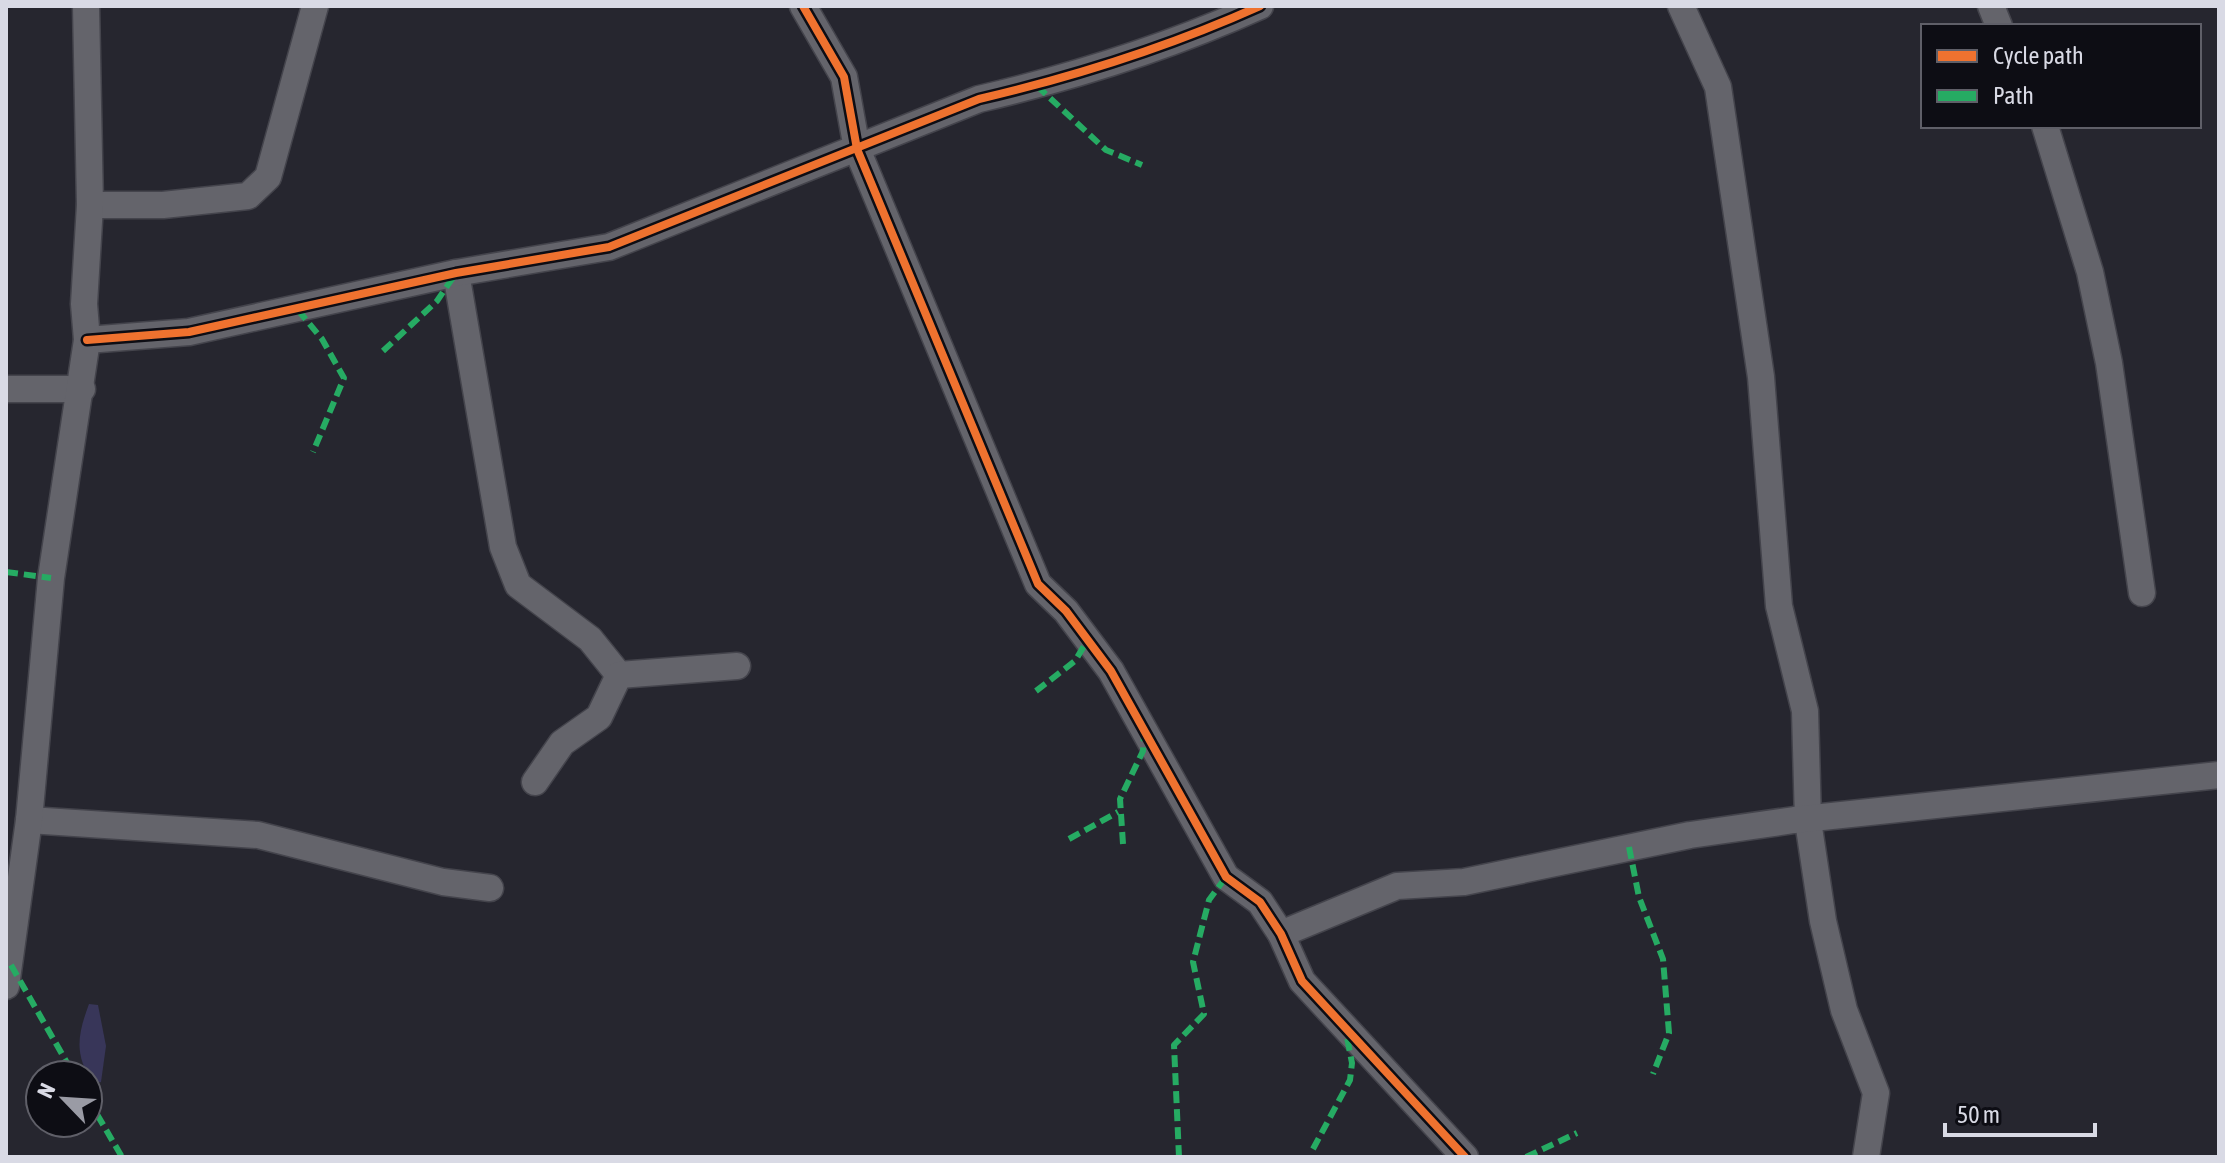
<svg xmlns="http://www.w3.org/2000/svg" width="2225" height="1163" font-family="'Asap Condensed',sans-serif">
<style>
.green{fill:#383659}
.lines{fill:none;stroke-linecap:round;stroke-linejoin:round}
.minor-casing{stroke:#44444c;stroke-width:29}
.minor{stroke:#64646b;stroke-width:26}
.quiet{stroke:#26ab63;stroke-width:6;stroke-dasharray:12 6;stroke-linecap:butt}
.cycleway-casing{stroke:#0d0d14;stroke-width:13}
.cycleway{stroke:#ef722f;stroke-width:8}
</style>
<rect width="100%" height="100%" fill="#26262f"/>
<path class="green" d="M 89,1004 L 98,1005 L 106,1046 L 101,1082 L 94,1084 C 74,1056 77,1036 89,1004 Z"/>
<g class="lines">
<defs>
<g id="minor">
<path d="M 803,6 L 844,77 L 857,149 L 1038,584 L 1066,611 L 1111,671 L 1226,877 L 1260,902 L 1281,934 L 1302,981 L 1465,1157"/>
<path d="M 1681,6 L 1718,87 L 1761,377 L 1779,606 L 1805,711 L 1808,821 L 1823,921 L 1844,1010 L 1876,1093 L 1866,1157"/>
<path d="M 1991,6 L 1999,26"/>
<path d="M 2045,126 L 2090,272 L 2109,363 L 2142,593"/>
<path d="M 90,205 L 163,205 L 248,196 L 268,177 L 315,6"/>
<path d="M 456,273 L 503,547 L 518,585 L 590,639 L 619,675"/>
<path d="M 87,340 L 189,332 L 456,273 L 609,247 L 979,99 C 1073,77 1171,46 1260,6"/>
<path d="M 6,389 L 82,389"/>
<path d="M 535,782 L 562,743 L 599,717 L 619,675 L 737,666"/>
<path d="M 29,820 L 258,835 L 443,882 L 490,888"/>
<path d="M 1281,934 L 1397,886 L 1464,882 L 1690,835 L 1794,820 L 2219,775"/>
<path d="M 6,986 L 29,820 L 51,578 L 87,340 L 84,304 L 90,205 L 86,6"/>
</g>
</defs>
<use href="#minor" class="minor-casing"/>
<use href="#minor" class="minor"/>
<g class="quiet">
<path d="M 1037,86 L 1106,150 L 1142,165"/>
<path d="M 298,310 L 322,339 L 344,378 L 313,452"/>
<path d="M 383,351 L 437,301 L 456,273"/>
<path d="M 6,572 L 51,578"/>
<path d="M 1036,691 L 1075,661 L 1087,641"/>
<path d="M 1069,839 L 1118,812"/>
<path d="M 1123,844 L 1120,799 L 1143,751 L 1144,736"/>
<path d="M 1629,847 L 1639,897 L 1663,959 L 1669,1033 L 1653,1074"/>
<path d="M 11,965 L 74,1075"/>
<path d="M 88,1099 L 122,1157"/>
<path d="M 1313,1149 L 1350,1080 L 1352,1063 L 1346,1032"/>
<path d="M 1179,1157 L 1174,1045 L 1204,1014 L 1193,962 L 1209,900 L 1226,877"/>
<path d="M 1526,1157 L 1577,1133"/>
</g>
<defs>
<g id="cycleway">
<path d="M 803,6 L 844,77 L 857,149 L 1038,584 L 1066,611 L 1111,671 L 1226,877 L 1260,902 L 1281,934 L 1302,981 L 1465,1157"/>
<path d="M 87,340 L 189,332 L 456,273 L 609,247 L 979,99 C 1073,77 1171,46 1260,6"/>
</g>
</defs>
<use href="#cycleway" class="cycleway-casing"/>
<use href="#cycleway" class="cycleway"/>
</g>
<rect width="2225" height="1163" fill="none" stroke="#d9dae5" stroke-width="16"/>
<rect x="1921" y="24" width="280" height="104" fill="#0d0d14" stroke="#5f5f68" stroke-width="2"/>
<rect x="1937" y="50" width="40" height="12" fill="#ef722f" stroke="#5f5f68" stroke-width="2"/>
<text x="1993" y="64" font-size="24" fill="#d9dae5">Cycle path</text>
<rect x="1937" y="90" width="40" height="12" fill="#26ab63" stroke="#5f5f68" stroke-width="2"/>
<text x="1993" y="104" font-size="24" fill="#d9dae5">Path</text>
<g transform="translate(64 1099) rotate(295)"><circle r="38" fill="#0d0d14" stroke="#5f5f68" stroke-width="2"/>
<path d="M0-6L14 30L0 20L-14 30Z" fill="#9a9ba5"/>
<text y="-12" font-size="22" font-weight="bold" text-anchor="middle" fill="#d9dae5">N</text>
</g>
<path d="M1945 1123v12h150v-12" fill="none" stroke="#d9dae5" stroke-width="4"/>
<text x="1957" y="1123" font-size="24" fill="#d9dae5" stroke="#0d0d14" stroke-width="6" paint-order="stroke">50 m</text>
</svg>
